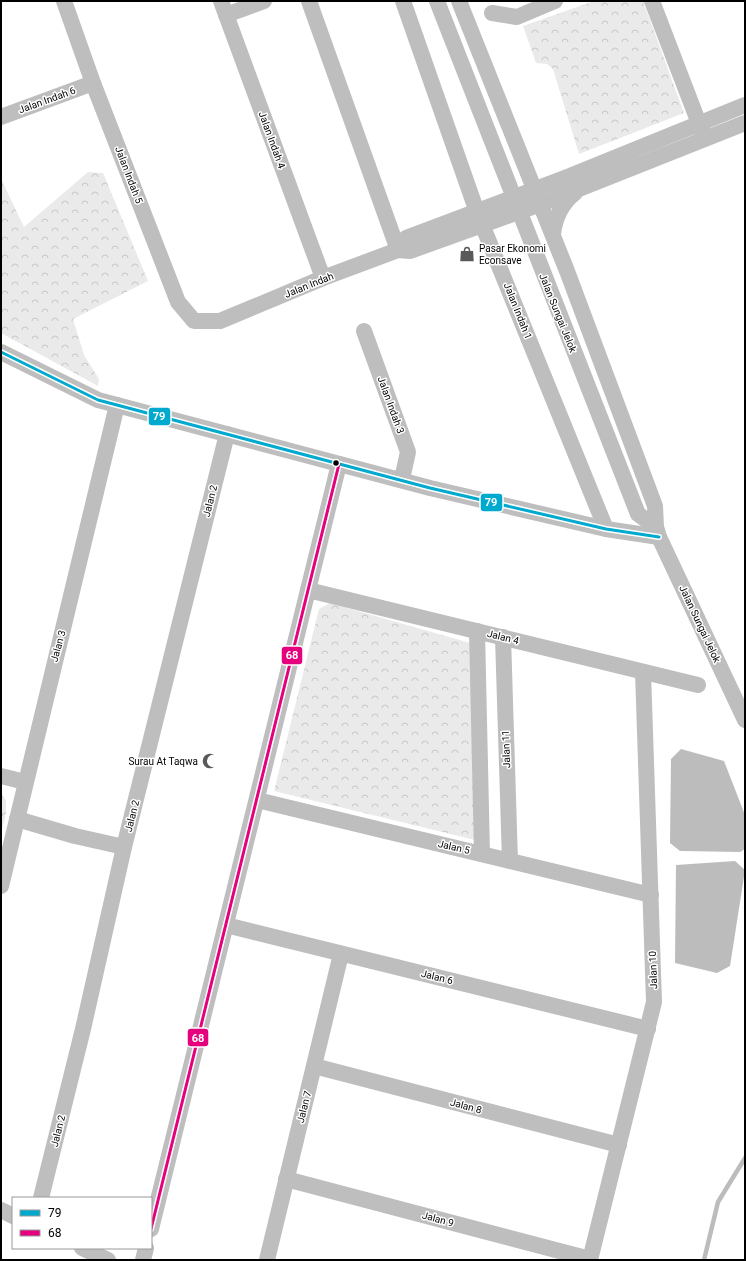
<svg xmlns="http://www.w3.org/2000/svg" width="746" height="1261" font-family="Roboto,sans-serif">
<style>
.park{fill:url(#park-crowns)}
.water{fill:#bcbcbc}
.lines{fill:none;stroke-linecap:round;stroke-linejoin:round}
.stream{stroke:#bcbcbc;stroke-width:4.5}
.minor{stroke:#bebebe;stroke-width:16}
.bus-1-casing{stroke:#fff;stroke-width:6}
.bus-2-casing{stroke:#fff;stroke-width:6}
.bus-1{stroke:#00a9ce;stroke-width:3}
.bus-2{stroke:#e5007d;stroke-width:3}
.bus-dot{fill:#000;stroke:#fff;stroke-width:1.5}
.labels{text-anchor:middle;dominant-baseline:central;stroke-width:3;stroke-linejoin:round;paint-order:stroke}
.street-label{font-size:10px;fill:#000;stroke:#fff}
.poi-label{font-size:10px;fill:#000;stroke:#fff;text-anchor:start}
.line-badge{stroke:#fff;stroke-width:1.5}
.badge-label{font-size:11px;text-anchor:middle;font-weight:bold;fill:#fff}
</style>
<defs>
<pattern id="park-crowns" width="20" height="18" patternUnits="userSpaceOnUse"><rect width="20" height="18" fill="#eaeaea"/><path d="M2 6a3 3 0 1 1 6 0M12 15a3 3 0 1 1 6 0" fill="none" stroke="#c7c7c7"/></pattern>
</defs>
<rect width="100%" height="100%" fill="#fff"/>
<g class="park">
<path d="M 594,1 L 643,1 L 684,113 L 579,154 L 553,69 L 547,64 L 536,63 L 523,26 Z"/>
<path d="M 88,172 L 103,173 L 148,281 L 73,319 L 84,355 L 99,379 L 98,386 L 1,333 L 1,179 L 24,227 Z"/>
<path d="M 330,603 L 470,643 L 475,840 L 274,791 L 319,609 Z"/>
<path d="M 1,794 L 6,800 L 6,813 L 1,833 Z"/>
</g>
<g class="water">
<path d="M 681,749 L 724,761 L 745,815 L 745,849 L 740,852 L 680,851 L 670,843 L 671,759 Z"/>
<path d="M 735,861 L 745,870 L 730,966 L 717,973 L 675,963 L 676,865 Z"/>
</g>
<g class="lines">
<path class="stream" d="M 704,1260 L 718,1202 L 745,1158"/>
<g class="minor">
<path d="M 64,1 L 93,83 L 178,302 L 194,321 L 220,321 L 323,278 L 398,250 L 410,251 L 541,204 L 745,123"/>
<path d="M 221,1 L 323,278"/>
<path d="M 309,1 L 398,250"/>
<path d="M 403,1 L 477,212 L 606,529"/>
<path d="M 437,1 L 638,514 L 656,527"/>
<path d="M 459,1 L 567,271 L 655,506 L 656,527 L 659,537 L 745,720"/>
<path d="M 652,1 L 703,134"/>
<path d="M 492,13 L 517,17 L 555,1"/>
<path d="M 226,15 L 264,1"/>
<path d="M 1,117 L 93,83"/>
<path d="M 553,234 C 555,218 562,203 575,193"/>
<path d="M 398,250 L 406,238 L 570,176 L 745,105"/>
<path d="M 364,331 L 408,452 L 402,479"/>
<path d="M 1,352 L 98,400 L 430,488 L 606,529 L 659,537"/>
<path d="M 308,590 L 698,685"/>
<path d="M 477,631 L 482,854"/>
<path d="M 503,637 L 510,861"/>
<path d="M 1,776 L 25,782"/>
<path d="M 257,800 L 651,895"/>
<path d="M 17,819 L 75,836 L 124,847"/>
<path d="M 1,886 L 117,405"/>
<path d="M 226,925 L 648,1029"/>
<path d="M 314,1066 L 619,1145"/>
<path d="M 286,1179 L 590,1259"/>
<path d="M 41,1198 L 83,1029 L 124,847 L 227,434"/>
<path d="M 1,1210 L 13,1216"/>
<path d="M 151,1229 L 339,464"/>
<path d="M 82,1248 L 108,1260"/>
<path d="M 143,1260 L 146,1248"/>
<path d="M 267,1260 L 341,954"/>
<path d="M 590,1260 L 654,1002 L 643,672"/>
</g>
<defs>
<path id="bus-1" d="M 1,352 L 98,400 L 430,488 L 606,529 L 659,537"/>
<path id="bus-2" d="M 151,1229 L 339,464"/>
</defs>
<use href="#bus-1" class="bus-1-casing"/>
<use href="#bus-2" class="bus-2-casing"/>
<use href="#bus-1" class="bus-1"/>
<use href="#bus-2" class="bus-2"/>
</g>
<defs>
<symbol id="shop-bare" viewBox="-9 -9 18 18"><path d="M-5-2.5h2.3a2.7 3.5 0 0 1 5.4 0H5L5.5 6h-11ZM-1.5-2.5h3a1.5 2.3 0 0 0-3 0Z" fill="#595959" stroke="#fff" stroke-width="2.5" paint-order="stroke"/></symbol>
<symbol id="mosque-bare" viewBox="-9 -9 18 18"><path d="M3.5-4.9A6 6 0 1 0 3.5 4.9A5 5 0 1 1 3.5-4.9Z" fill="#595959" stroke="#fff" stroke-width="2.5" paint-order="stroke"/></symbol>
</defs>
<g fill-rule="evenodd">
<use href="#shop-bare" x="456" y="243" width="22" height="22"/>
<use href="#mosque-bare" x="199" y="750" width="22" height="22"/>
</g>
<circle class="bus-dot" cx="336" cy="463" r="3.5"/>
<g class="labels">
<g class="street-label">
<text transform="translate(47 100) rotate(-20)">Jalan Indah 6</text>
<text transform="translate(272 140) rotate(70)">Jalan Indah 4</text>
<text transform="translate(129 175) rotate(69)">Jalan Indah 5</text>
<text transform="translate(309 285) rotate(-22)">Jalan Indah</text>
<text transform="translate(518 311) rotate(68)">Jalan Indah 1</text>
<text transform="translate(558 313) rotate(68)">Jalan Sungai Jelok</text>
<text transform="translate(391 405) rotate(70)">Jalan Indah 3</text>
<text transform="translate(210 501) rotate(-76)">Jalan 2</text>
<text transform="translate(700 624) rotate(65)">Jalan Sungai Jelok</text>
<text transform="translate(503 637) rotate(14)">Jalan 4</text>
<text transform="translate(58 646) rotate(-75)">Jalan 3</text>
<text transform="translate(506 749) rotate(-92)">Jalan 11</text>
<text transform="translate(132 816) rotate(-76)">Jalan 2</text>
<text transform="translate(454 847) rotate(13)">Jalan 5</text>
<text transform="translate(653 970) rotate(-92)">Jalan 10</text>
<text transform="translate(437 977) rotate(14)">Jalan 6</text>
<text transform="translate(466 1106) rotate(15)">Jalan 8</text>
<text transform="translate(304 1107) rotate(-76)">Jalan 7</text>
<text transform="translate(58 1131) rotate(-76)">Jalan 2</text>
<text transform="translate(438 1219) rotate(15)">Jalan 9</text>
</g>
<g class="poi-label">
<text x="479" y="248">Pasar Ekonomi<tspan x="479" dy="12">Econsave</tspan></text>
<text x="198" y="761" text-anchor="end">Surau At Taqwa</text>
</g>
</g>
<g class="line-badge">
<rect x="148" y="407" width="23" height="19" rx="4" fill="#00a9ce"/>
<rect x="480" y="493" width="23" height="19" rx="4" fill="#00a9ce"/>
<rect x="281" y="646" width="22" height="19" rx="4" fill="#e5007d"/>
<rect x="187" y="1028" width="22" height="19" rx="4" fill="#e5007d"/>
</g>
<g class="badge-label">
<text x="159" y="420">79</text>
<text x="491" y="506">79</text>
<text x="292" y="659">68</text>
<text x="198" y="1042">68</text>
</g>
<rect width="746" height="1261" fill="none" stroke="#000000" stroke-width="4"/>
<rect x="12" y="1197" width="140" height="52" fill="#ffffff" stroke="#999999"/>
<rect x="20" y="1210" width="20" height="6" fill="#00a9ce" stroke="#999999"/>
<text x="48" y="1217" font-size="12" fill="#000000">79</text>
<rect x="20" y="1230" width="20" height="6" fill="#e5007d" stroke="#999999"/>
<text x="48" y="1237" font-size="12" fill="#000000">68</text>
</svg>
